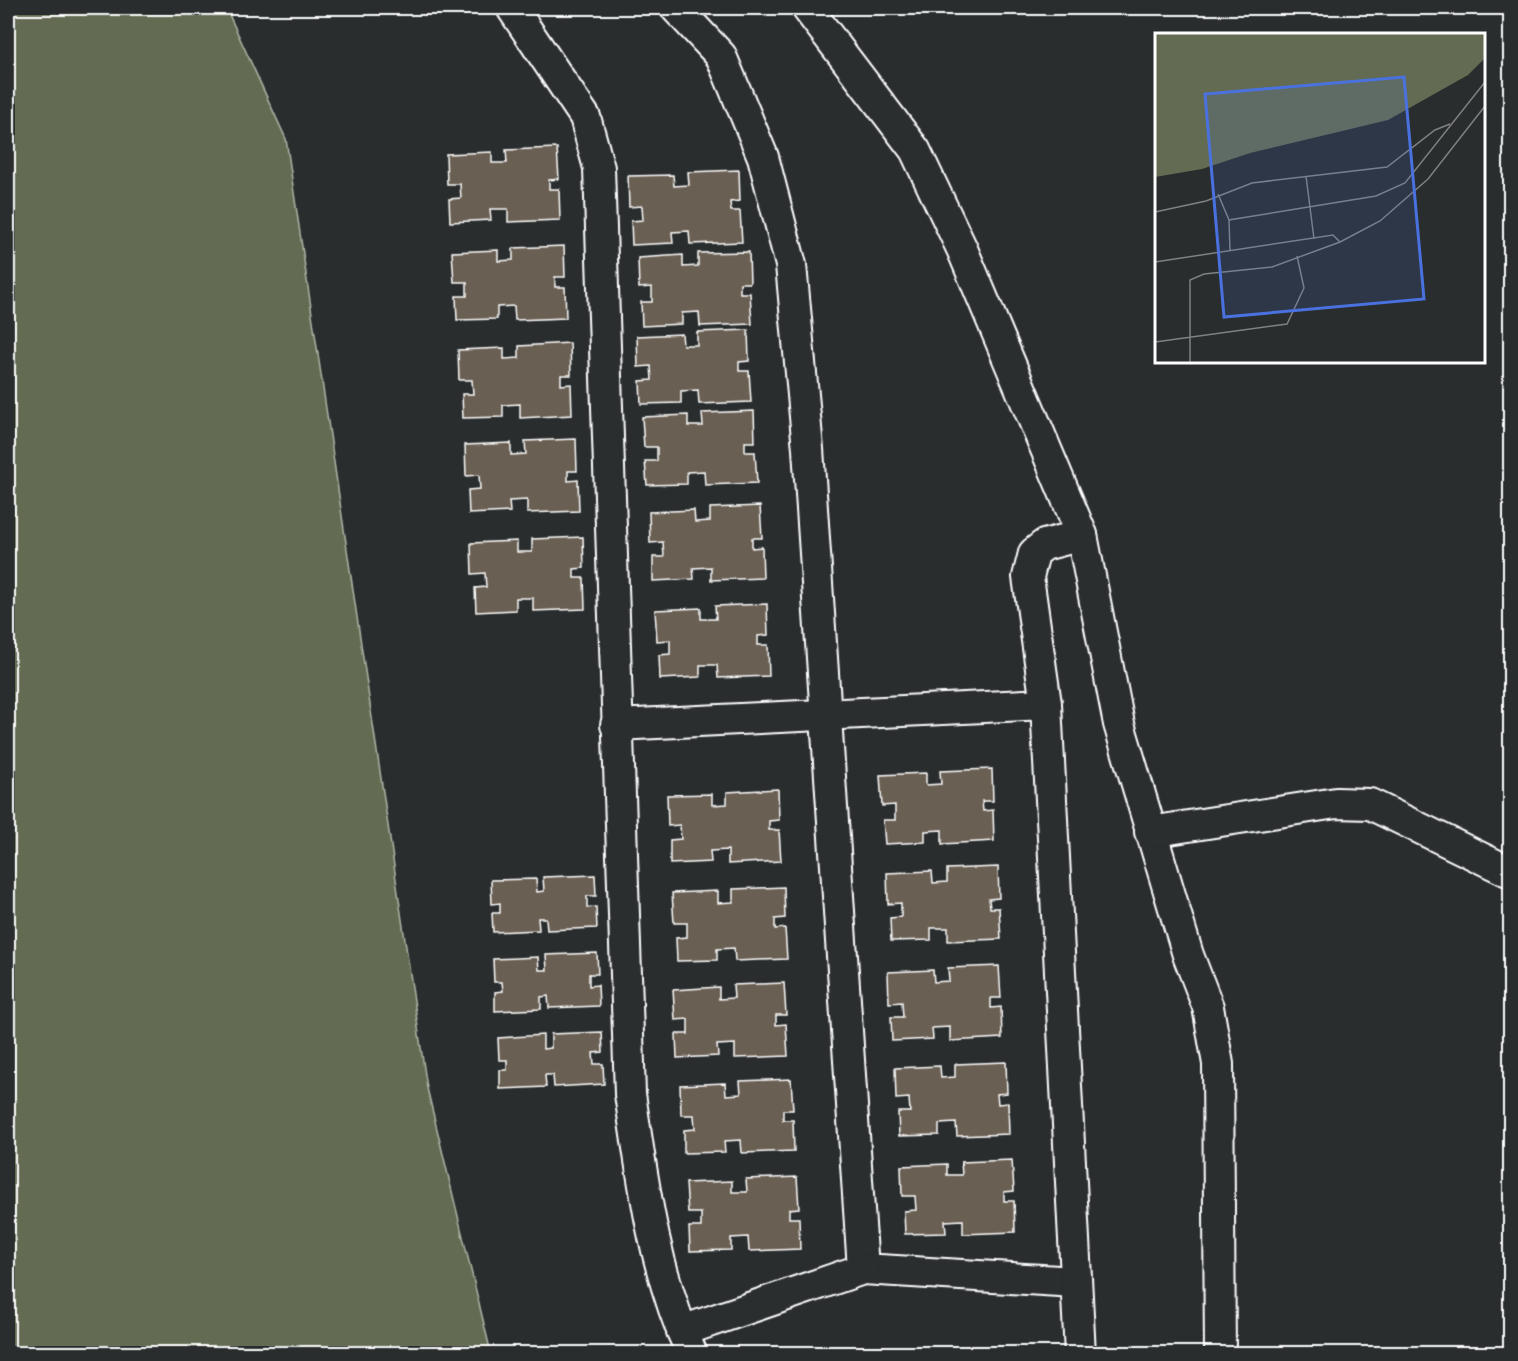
<svg xmlns="http://www.w3.org/2000/svg" width="1518" height="1361" font-family="Dekko,sans-serif">
<style>
.green{fill:#636c52;stroke:#b1b6a8;stroke-width:1.5}
.building{fill:#6b5f52;stroke:#fff;stroke-width:1.5}
.lines{fill:none;stroke-linecap:round;stroke-linejoin:round}
.minor-casing{stroke:#fff;stroke-width:34}
.minor{stroke:#2a2d2e;stroke-width:30}
.inset-road{fill:none;stroke:#7f8182;stroke-width:1.5}
.view{fill:#4a71e0;fill-opacity:0.15;stroke:#4a71e0;stroke-width:3}
.inset-edge{fill:none;stroke:#fff;stroke-width:3}
</style>
<rect width="100%" height="100%" fill="#2a2d2e"/>
<filter id="ink" filterUnits="userSpaceOnUse"><feTurbulence type="fractalNoise" baseFrequency=".0167" numOctaves="2"/><feDisplacementMap in="SourceGraphic" scale="12" xChannelSelector="R" yChannelSelector="G"/><feConvolveMatrix kernelMatrix="1 2 1 2 8 2 1 2 1" color-interpolation-filters="sRGB"/></filter>
<g filter="url(#ink)">
<path class="green" d="M 8,8 L 226,8 L 286,139 L 427,1088 L 491,1353 L 8,1353 Z"/>
<g class="building">
<path d="M 557,148 L 559,179 L 549,180 L 549,189 L 559,189 L 560,220 L 508,222 L 508,209 L 490,209 L 491,220 L 450,222 L 449,199 L 461,198 L 460,184 L 447,184 L 446,154 L 492,152 L 492,163 L 507,163 L 506,150 Z"/>
<path d="M 739,170 L 740,201 L 730,202 L 731,211 L 740,211 L 742,242 L 690,244 L 689,231 L 672,232 L 673,243 L 632,245 L 631,221 L 643,220 L 642,206 L 629,207 L 628,176 L 673,175 L 674,186 L 689,185 L 688,172 Z"/>
<path d="M 564,246 L 565,277 L 555,277 L 555,287 L 565,287 L 566,318 L 515,320 L 514,306 L 497,307 L 497,319 L 457,320 L 456,296 L 467,296 L 467,282 L 454,282 L 452,252 L 498,250 L 498,261 L 513,260 L 513,248 Z"/>
<path d="M 749,252 L 750,283 L 740,283 L 740,293 L 750,293 L 752,324 L 700,326 L 699,312 L 682,313 L 682,324 L 642,326 L 641,302 L 652,302 L 652,287 L 639,288 L 638,258 L 683,255 L 683,267 L 698,266 L 698,253 Z"/>
<path d="M 748,330 L 749,361 L 739,362 L 739,371 L 749,371 L 751,402 L 699,404 L 698,390 L 681,391 L 681,403 L 641,404 L 640,381 L 652,380 L 651,366 L 638,367 L 637,336 L 682,334 L 683,345 L 697,345 L 697,332 Z"/>
<path d="M 570,343 L 571,375 L 561,375 L 561,385 L 571,384 L 572,415 L 520,418 L 520,404 L 503,405 L 503,417 L 463,418 L 462,394 L 473,394 L 472,380 L 459,380 L 458,350 L 504,348 L 504,359 L 519,358 L 519,346 Z"/>
<path d="M 754,411 L 755,442 L 745,442 L 745,452 L 755,452 L 757,483 L 705,485 L 704,471 L 687,472 L 687,484 L 647,485 L 645,461 L 657,461 L 657,447 L 644,447 L 642,417 L 688,415 L 688,426 L 703,426 L 702,413 Z"/>
<path d="M 576,439 L 577,471 L 568,471 L 568,481 L 578,480 L 579,511 L 527,513 L 527,500 L 509,501 L 510,512 L 469,514 L 468,490 L 480,489 L 479,475 L 466,476 L 465,445 L 511,443 L 511,455 L 526,454 L 525,441 Z"/>
<path d="M 760,506 L 762,538 L 752,538 L 752,548 L 762,547 L 763,578 L 711,580 L 711,567 L 693,568 L 694,579 L 653,581 L 653,557 L 664,557 L 663,542 L 650,543 L 649,512 L 694,510 L 695,522 L 710,521 L 710,508 Z"/>
<path d="M 583,537 L 584,568 L 574,569 L 574,578 L 584,578 L 585,609 L 533,611 L 533,598 L 516,598 L 516,610 L 476,612 L 475,588 L 486,587 L 485,573 L 472,574 L 471,543 L 517,541 L 517,552 L 532,552 L 532,539 Z"/>
<path d="M 767,604 L 768,635 L 758,636 L 758,645 L 768,645 L 769,676 L 718,678 L 717,665 L 700,665 L 700,677 L 660,679 L 659,655 L 670,654 L 670,640 L 657,641 L 655,610 L 701,608 L 701,619 L 716,619 L 715,606 Z"/>
<path d="M 992,769 L 993,801 L 982,801 L 983,811 L 993,810 L 994,841 L 942,844 L 942,830 L 925,831 L 925,842 L 885,844 L 883,820 L 895,820 L 895,805 L 882,806 L 880,775 L 926,773 L 926,785 L 941,784 L 940,771 Z"/>
<path d="M 778,789 L 779,820 L 769,821 L 769,830 L 779,830 L 781,861 L 728,864 L 728,850 L 710,851 L 711,862 L 670,864 L 670,840 L 681,839 L 680,825 L 668,826 L 667,795 L 712,794 L 712,805 L 727,804 L 727,792 Z"/>
<path d="M 998,867 L 999,898 L 989,899 L 990,908 L 999,908 L 1001,939 L 948,941 L 948,928 L 931,928 L 931,940 L 891,941 L 890,918 L 901,917 L 901,903 L 888,904 L 887,873 L 932,871 L 933,883 L 947,882 L 947,869 Z"/>
<path d="M 595,875 L 596,896 L 587,896 L 587,908 L 596,907 L 597,928 L 547,930 L 546,918 L 538,918 L 539,930 L 493,932 L 492,913 L 500,913 L 500,903 L 492,904 L 491,880 L 536,879 L 537,892 L 544,891 L 543,877 Z"/>
<path d="M 784,887 L 785,918 L 775,919 L 775,929 L 785,928 L 787,959 L 735,961 L 734,948 L 717,949 L 717,960 L 677,961 L 676,938 L 687,937 L 687,923 L 674,923 L 672,893 L 718,891 L 718,903 L 733,902 L 733,889 Z"/>
<path d="M 597,953 L 598,974 L 589,974 L 589,986 L 598,985 L 599,1006 L 549,1008 L 548,996 L 541,997 L 541,1009 L 495,1011 L 495,992 L 503,991 L 502,982 L 494,982 L 493,959 L 538,957 L 539,970 L 547,970 L 546,955 Z"/>
<path d="M 999,966 L 1001,998 L 991,998 L 991,1008 L 1001,1007 L 1002,1038 L 950,1041 L 950,1027 L 932,1028 L 933,1039 L 892,1041 L 891,1017 L 903,1017 L 902,1002 L 889,1003 L 888,972 L 933,970 L 934,982 L 949,981 L 948,968 Z"/>
<path d="M 784,983 L 786,1015 L 776,1015 L 776,1025 L 786,1024 L 788,1056 L 735,1058 L 735,1044 L 717,1045 L 718,1056 L 677,1058 L 676,1034 L 688,1034 L 688,1019 L 675,1020 L 673,990 L 719,987 L 719,999 L 734,998 L 733,985 Z"/>
<path d="M 602,1032 L 603,1052 L 593,1053 L 594,1064 L 603,1064 L 604,1084 L 554,1087 L 553,1075 L 545,1075 L 546,1087 L 500,1089 L 500,1070 L 507,1070 L 507,1060 L 499,1060 L 498,1038 L 543,1035 L 543,1049 L 551,1048 L 551,1034 Z"/>
<path d="M 1006,1062 L 1007,1093 L 997,1094 L 998,1104 L 1008,1103 L 1009,1134 L 957,1136 L 956,1123 L 939,1124 L 939,1135 L 899,1136 L 898,1112 L 910,1112 L 909,1098 L 896,1099 L 895,1068 L 940,1066 L 941,1078 L 955,1077 L 955,1064 Z"/>
<path d="M 791,1079 L 793,1110 L 783,1110 L 783,1120 L 793,1120 L 794,1151 L 742,1153 L 741,1140 L 724,1141 L 725,1152 L 684,1153 L 684,1130 L 695,1129 L 694,1115 L 681,1115 L 680,1085 L 725,1083 L 726,1095 L 741,1094 L 740,1081 Z"/>
<path d="M 1012,1160 L 1014,1191 L 1004,1192 L 1004,1201 L 1014,1201 L 1015,1232 L 963,1234 L 963,1220 L 945,1221 L 946,1233 L 905,1234 L 904,1211 L 916,1210 L 915,1196 L 902,1196 L 901,1166 L 947,1164 L 947,1175 L 962,1175 L 961,1162 Z"/>
<path d="M 797,1177 L 799,1208 L 789,1209 L 789,1218 L 799,1218 L 800,1249 L 749,1251 L 748,1237 L 731,1238 L 731,1250 L 690,1251 L 689,1227 L 701,1227 L 701,1213 L 688,1213 L 686,1183 L 732,1181 L 732,1192 L 747,1192 L 746,1179 Z"/>
</g>
<g class="lines">
<defs>
<g id="minor">
<path d="M 512,8 L 585,117 L 599,168 L 630,1094 C 643,1182 654,1272 692,1354"/>
<path d="M 676,8 L 721,56 L 763,157 L 791,265 L 808,449 L 863,1269 L 1076,1282"/>
<path d="M 807,8 L 915,150 L 962,249 L 1082,535 L 1119,724 L 1188,955 L 1208,1007 L 1218,1064 L 1220,1354"/>
<path d="M 616,725 L 1046,704"/>
<path d="M 1150,832 L 1336,803 L 1370,804 L 1510,872"/>
<path d="M 682,1331 L 863,1269"/>
<path d="M 1080,1354 L 1046,704 L 1028,577 L 1034,553 L 1044,545 L 1082,535"/>
</g>
</defs>
<use href="#minor" class="minor-casing"/>
<use href="#minor" class="minor"/>
</g>
</g>
<g transform="translate(1155 33)">
<rect width="330" height="330" fill="#2a2d2e"/>
<path d="M 0,1 L 330,1 L 330,25 L 313,42 L 233,87 L 95,120 L 47,136 L 0,144 Z" fill="#636c52"/>
<path class="inset-road" d="M 151,143 L 159,206M 63,161 L 74,187M 0,179 L 51,168 L 97,150 L 232,134 L 280,97 L 295,91M 75,218 L 74,187 L 221,163 L 250,150 L 330,49M 0,229 L 178,202 L 185,209M 0,309 L 132,291 L 149,255 L 142,223M 35,329 L 35,247 L 49,241 L 117,234 L 185,209 L 225,188 L 273,146 L 330,73"/>
<path class="view" d="M 249,44 L 269,266 L 69,284 L 50,61 Z"/>
<rect width="330" height="330" class="inset-edge"/>
</g>
<rect width="1518" height="1361" fill="none" stroke="#2a2d2e" stroke-width="30"/>
<rect x="15" y="15" width="1488" height="1331" fill="none" stroke="#fff" stroke-width="2" filter="url(#ink)"/>
</svg>
